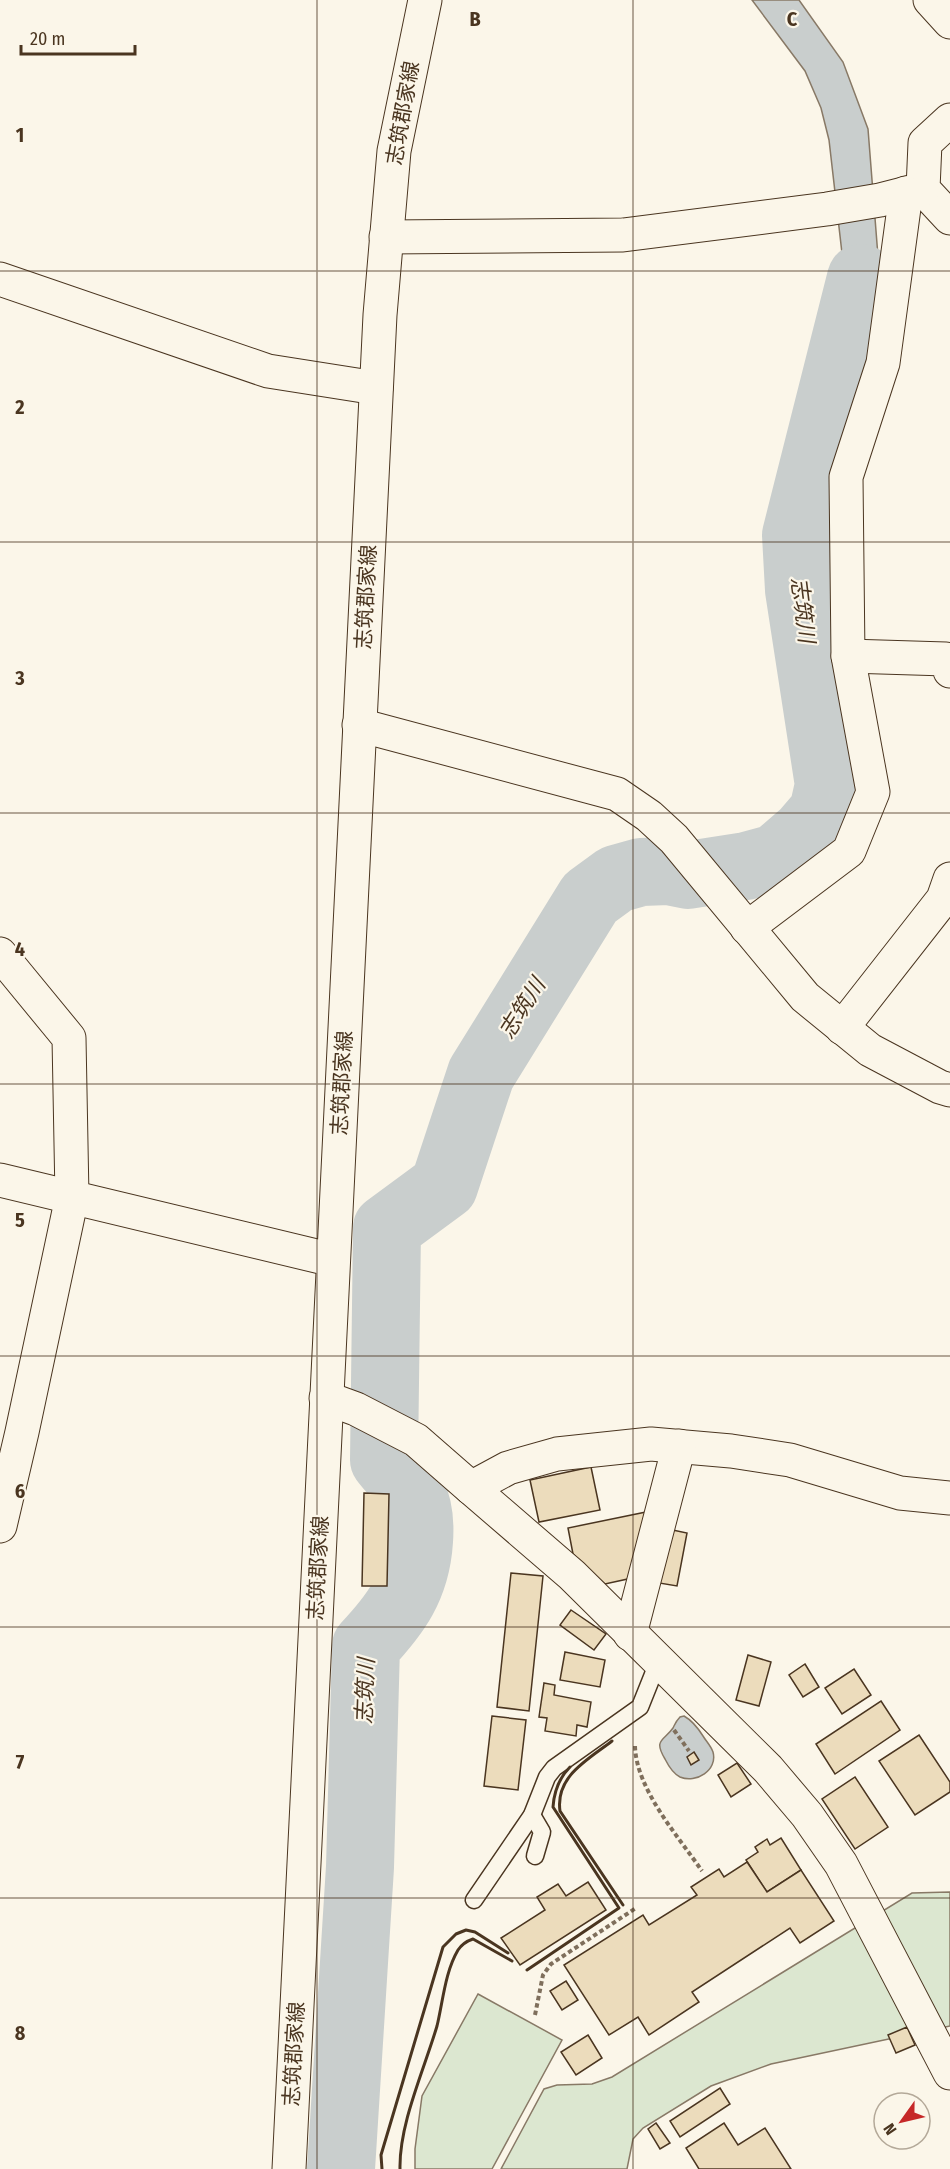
<svg xmlns="http://www.w3.org/2000/svg" width="950" height="2169" font-family="'Fira Sans Condensed','Noto Sans JP',sans-serif">
<style>
.green{fill:#dce7d0;stroke:#887966;stroke-width:1.5}
.water{fill:#c9cecd;stroke:#887966;stroke-width:1.5}
.lines{fill:none;stroke-linecap:round;stroke-linejoin:round}
.river{stroke:#c9cecd;stroke-width:68}
.building{fill:#ecdcbc;stroke:#4a3520;stroke-width:1.5}
.lane-casing{stroke:#4a3520;stroke-width:19}
.street-casing{stroke:#4a3520;stroke-width:35}
.secondary-casing{stroke:#4a3520;stroke-width:35}
.primary-casing{stroke:#4a3520;stroke-width:35}
.path{stroke:#7f6f5c;stroke-width:4;stroke-dasharray:4.5 3;stroke-linecap:butt}
.lane{stroke:#fbf6e9;stroke-width:16}
.street{stroke:#fbf6e9;stroke-width:33}
.secondary{stroke:#fbf6e9;stroke-width:33}
.primary{stroke:#fbf6e9;stroke-width:33}
.wall{stroke:#4a3520;stroke-width:3}
.grid{fill:none;stroke:#4a3520;stroke-width:1.5;stroke-opacity:0.55}
.labels{text-anchor:middle;dominant-baseline:central;stroke-width:4.5;stroke-linejoin:round;paint-order:stroke}
.street-label{font-size:21px;fill:#4a3520;stroke:#fbf6e9}
.water-label{font-size:22px;font-style:italic;fill:#4a3520;stroke:#fbf6e9}
.grid-label{font-size:20px;text-anchor:middle;font-weight:bold;fill:#4a3520;stroke:#fbf6e9;stroke-width:4.5;stroke-linejoin:round;paint-order:stroke}
</style>
<rect width="100%" height="100%" fill="#fbf6e9"/>
<g class="green">
<path d="M 950,1892 L 950,2026 L 771,2064 L 711,2086 L 643,2128 L 633,2139 L 627,2169 L 501,2169 L 544,2089 L 557,2085 L 592,2084 L 612,2077 L 912,1893 Z"/>
<path d="M 478,1994 L 562,2040 L 492,2169 L 415,2169 L 415,2149 L 422,2096 Z"/>
</g>
<g class="water">
<path d="M 752,0 L 799,0 L 843,62 L 868,129 L 879,269 L 853,382 L 823,353 L 843,262 L 829,140 L 821,108 L 805,71 Z"/>
<path d="M 684,1716 C 693,1721 698,1728 703,1736 C 706,1741 711,1746 713,1752 C 718,1770 696,1784 680,1777 C 674,1774 668,1765 665,1759 C 653,1739 664,1741 673,1728 C 675,1724 676,1721 680,1717 Z"/>
</g>
<g class="lines">
<path class="river" d="M 341,2169 L 360,1867 L 366,1646 C 396,1614 416,1587 419,1541 C 420,1527 420,1510 413,1496 C 407,1485 392,1471 384,1460 L 387,1228 L 444,1186 L 481,1074 L 590,898 L 616,879 L 641,872 L 668,871 L 688,875 L 746,866 L 776,858 L 805,833 L 823,812 L 829,785 L 799,590 L 796,535 L 861,278"/>
</g>
<g class="building">
<path d="M 591,1467 L 600,1510 L 539,1522 L 530,1480 Z"/>
<path d="M 364,1493 L 389,1494 L 387,1586 L 362,1586 Z"/>
<path d="M 646,1512 L 632,1578 L 605,1584 L 573,1554 L 568,1528 Z"/>
<path d="M 668,1529 L 687,1533 L 677,1586 L 659,1583 Z"/>
<path d="M 511,1573 L 543,1576 L 529,1711 L 497,1707 Z"/>
<path d="M 571,1610 L 606,1634 L 594,1650 L 560,1625 Z"/>
<path d="M 565,1652 L 605,1660 L 600,1687 L 560,1680 Z"/>
<path d="M 748,1655 L 771,1662 L 759,1706 L 736,1700 Z"/>
<path d="M 805,1664 L 819,1687 L 803,1697 L 789,1675 Z"/>
<path d="M 854,1669 L 871,1695 L 842,1714 L 825,1688 Z"/>
<path d="M 544,1683 L 555,1685 L 554,1695 L 591,1702 L 587,1727 L 577,1725 L 576,1736 L 545,1731 L 547,1718 L 539,1717 Z"/>
<path d="M 881,1701 L 900,1730 L 835,1774 L 816,1744 Z"/>
<path d="M 492,1716 L 526,1720 L 518,1790 L 484,1786 Z"/>
<path d="M 919,1735 L 950,1782 L 950,1792 L 915,1815 L 879,1761 Z"/>
<path d="M 694,1752 L 699,1760 L 691,1765 L 687,1757 Z"/>
<path d="M 737,1763 L 751,1784 L 731,1797 L 718,1775 Z"/>
<path d="M 855,1777 L 888,1827 L 855,1849 L 822,1799 Z"/>
<path d="M 781,1838 L 801,1870 L 767,1892 L 746,1860 L 758,1852 L 755,1847 L 767,1839 L 770,1845 Z"/>
<path d="M 747,1862 L 767,1892 L 801,1870 L 834,1921 L 800,1943 L 790,1928 L 692,1992 L 699,2002 L 649,2035 L 638,2017 L 609,2035 L 564,1965 L 643,1915 L 649,1925 L 697,1895 L 691,1887 L 719,1869 L 724,1877 Z"/>
<path d="M 588,1882 L 606,1910 L 520,1965 L 501,1938 L 545,1910 L 537,1897 L 558,1884 L 566,1896 Z"/>
<path d="M 566,1981 L 578,2000 L 562,2010 L 550,1991 Z"/>
<path d="M 907,2027 L 915,2045 L 896,2053 L 888,2035 Z"/>
<path d="M 588,2035 L 602,2058 L 576,2075 L 561,2052 Z"/>
<path d="M 720,2088 L 730,2104 L 680,2137 L 670,2121 Z"/>
<path d="M 656,2123 L 670,2143 L 660,2149 L 648,2129 Z"/>
<path d="M 724,2123 L 738,2145 L 765,2128 L 791,2169 L 699,2169 L 686,2148 Z"/>
</g>
<g class="lines">
<defs>
<g id="lane">
<path d="M 532,1815 L 542,1832 L 535,1856"/>
<path d="M 474,1900 L 532,1815 L 547,1777 L 554,1768 L 640,1707 L 658,1662"/>
</g>
<g id="street">
<path d="M 930,0 L 950,22"/>
<path d="M 950,120 L 925,143 L 923,189 L 950,218"/>
<path d="M 386,237 L 623,235 L 827,209 L 880,200 L 923,189"/>
<path d="M 0,279 L 268,371 L 376,388"/>
<path d="M 848,656 L 946,659 L 950,671"/>
<path d="M 359,725 L 617,794 L 649,816 L 674,839 L 805,997 L 870,1050 L 940,1087 L 950,1090"/>
<path d="M 747,928 L 849,851 L 873,792 L 848,656 L 846,477 L 883,363 L 906,193"/>
<path d="M 0,954 L 69,1038 L 72,1197 L 22,1432 L 0,1526"/>
<path d="M 842,1028 L 943,899 L 950,879"/>
<path d="M 326,1398 L 356,1409 L 416,1440 L 471,1488"/>
<path d="M 950,1498 L 900,1493 L 790,1460 L 731,1451 L 651,1444 L 557,1454 L 508,1468 L 471,1488 L 572,1575 L 768,1769 L 807,1815 L 841,1864 L 950,2073"/>
<path d="M 630,1634 L 679,1446"/>
</g>
<path id="secondary" d="M 0,1180 L 333,1260"/>
<path id="primary" d="M 289,2169 L 380,315 L 394,151 L 425,0"/>
</defs>
<use href="#lane" class="lane-casing"/>
<use href="#street" class="street-casing"/>
<use href="#secondary" class="secondary-casing"/>
<use href="#primary" class="primary-casing"/>
<g class="path">
<path d="M 674,1730 L 689,1751"/>
<path d="M 635,1746 C 636,1789 678,1836 702,1871"/>
<path d="M 535,2015 L 543,1975 L 551,1964 L 636,1908"/>
</g>
<use href="#lane" class="lane"/>
<use href="#street" class="street"/>
<use href="#secondary" class="secondary"/>
<use href="#primary" class="primary"/>
<g class="wall">
<path d="M 612,1741 C 589,1759 555,1776 560,1811 L 623,1905"/>
<path d="M 527,1970 L 619,1908 L 553,1807 C 554,1792 559,1778 570,1767"/>
<path d="M 382,2169 L 381,2155 L 443,1947 L 456,1934 L 466,1930 L 475,1932 L 508,1953"/>
<path d="M 400,2169 C 399,2124 424,2070 437,2026 C 443,2001 445,1972 458,1950 C 462,1944 467,1941 473,1939 L 512,1961"/>
</g>
</g>
<path class="grid" d="M 317,0 L 317,2169M 633,0 L 633,2169M 0,271 L 950,271M 0,542 L 950,542M 0,813 L 950,813M 0,1084 L 950,1084M 0,1356 L 950,1356M 0,1627 L 950,1627M 0,1898 L 950,1898"/>
<g class="labels">
<g class="street-label">
<text transform="translate(403 113) rotate(-80)">志筑郡家線</text>
<text transform="translate(366 597) rotate(-87)">志筑郡家線</text>
<text transform="translate(342 1083) rotate(-87)">志筑郡家線</text>
<text transform="translate(318 1568) rotate(-87)">志筑郡家線</text>
<text transform="translate(294 2054) rotate(-87)">志筑郡家線</text>
</g>
<g class="water-label">
<text transform="translate(803 610) rotate(83)">志筑川</text>
<text transform="translate(522 1008) rotate(-58)">志筑川</text>
<text transform="translate(365 1691) rotate(-88)">志筑川</text>
</g>
</g>
<g class="grid-label">
<text x="475" y="26">B</text>
<text x="792" y="26">C</text>
<text x="20" y="142">1</text>
<text x="20" y="414">2</text>
<text x="20" y="685">3</text>
<text x="20" y="956">4</text>
<text x="20" y="1227">5</text>
<text x="20" y="1498">6</text>
<text x="20" y="1769">7</text>
<text x="20" y="2040">8</text>
</g>
<g transform="translate(902 2121) rotate(236)"><circle r="28" fill="#fbf6e9" stroke="#b4a999" stroke-width="1.5"/>
<path d="M0-4.5L10 22L0 15L-10 22Z" fill="#c62828"/>
<text y="-9" font-size="16" font-weight="bold" text-anchor="middle" fill="#4a3520">N</text>
</g>
<path d="M21 45v9h114v-9" fill="none" stroke="#4a3520" stroke-width="3"/>
<text x="30" y="45" font-size="18" fill="#4a3520" stroke="#fbf6e9" stroke-width="4.5" paint-order="stroke">20 m</text>
</svg>
